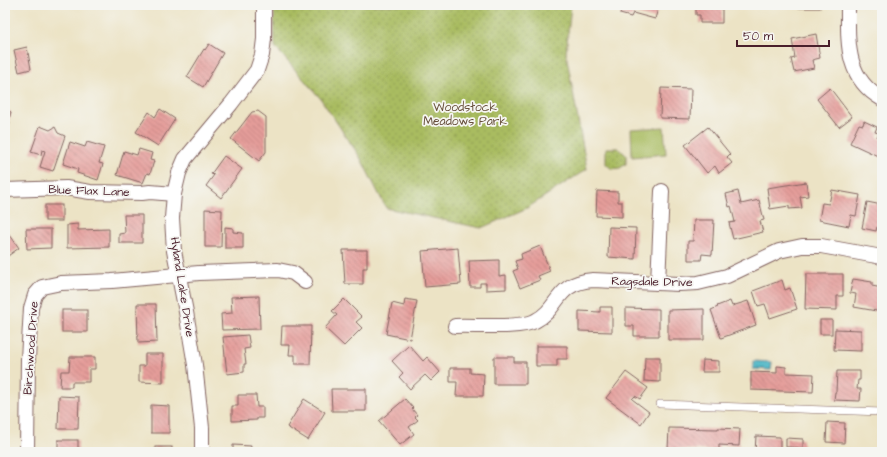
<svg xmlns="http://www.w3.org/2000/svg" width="887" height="457" font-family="'Architects Daughter',sans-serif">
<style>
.grass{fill:#a9bc60;stroke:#7a6e46}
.park{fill:url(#park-dots);stroke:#7a6e46}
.water{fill:url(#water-ripples);stroke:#496a78}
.building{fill:url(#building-back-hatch)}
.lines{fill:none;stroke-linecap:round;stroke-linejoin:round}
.service-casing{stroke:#836461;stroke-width:8}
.minor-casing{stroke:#836461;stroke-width:16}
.service{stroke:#fff;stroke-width:7}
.minor{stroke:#fff;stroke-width:14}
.labels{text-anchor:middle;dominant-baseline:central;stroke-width:3.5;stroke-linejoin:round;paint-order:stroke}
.park-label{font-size:12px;fill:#664e3b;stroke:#f6f6f2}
.street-label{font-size:12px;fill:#4a1f2b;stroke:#f6f6f2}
</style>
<defs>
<pattern id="park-dots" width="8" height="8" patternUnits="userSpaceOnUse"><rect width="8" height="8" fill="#a9bc60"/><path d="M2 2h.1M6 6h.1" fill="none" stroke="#8c984f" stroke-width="1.8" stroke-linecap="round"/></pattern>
<pattern id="water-ripples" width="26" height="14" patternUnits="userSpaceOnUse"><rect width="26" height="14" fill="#48b5c5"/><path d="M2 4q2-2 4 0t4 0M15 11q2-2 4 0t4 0" fill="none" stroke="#3e93a0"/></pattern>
<pattern id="building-back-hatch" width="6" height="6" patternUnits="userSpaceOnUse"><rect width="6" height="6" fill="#e59d9a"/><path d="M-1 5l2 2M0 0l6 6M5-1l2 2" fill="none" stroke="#bc7f7e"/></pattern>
</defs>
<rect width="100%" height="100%" fill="#f6f6f2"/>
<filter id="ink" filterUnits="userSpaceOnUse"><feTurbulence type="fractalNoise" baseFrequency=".025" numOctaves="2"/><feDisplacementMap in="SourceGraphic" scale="8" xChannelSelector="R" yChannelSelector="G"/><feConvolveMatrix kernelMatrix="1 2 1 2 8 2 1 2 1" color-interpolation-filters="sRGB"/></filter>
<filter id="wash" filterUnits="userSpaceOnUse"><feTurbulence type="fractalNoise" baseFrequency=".012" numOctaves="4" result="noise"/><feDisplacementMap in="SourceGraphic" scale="16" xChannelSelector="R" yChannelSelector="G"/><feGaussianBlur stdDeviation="0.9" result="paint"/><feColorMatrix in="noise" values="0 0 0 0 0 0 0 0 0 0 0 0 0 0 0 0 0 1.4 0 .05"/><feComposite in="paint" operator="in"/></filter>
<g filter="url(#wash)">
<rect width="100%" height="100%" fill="#ece3c5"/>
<path class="grass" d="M 664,127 L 666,154 L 632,157 L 631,129 Z"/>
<g class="park">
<path d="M 274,5 L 571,5 L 566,53 L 587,169 L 527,208 L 481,228 L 386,208 L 360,157 L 320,98 L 275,47 Z"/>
<path d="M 606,148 L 618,148 L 626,155 L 626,164 L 620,168 L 612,169 L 606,164 Z"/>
</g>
<path class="water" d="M 753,361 L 772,362 L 771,370 L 753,369 Z"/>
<g id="blocks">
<g class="building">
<path d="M 611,5 L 659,5 L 655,19 L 633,13 L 631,17 L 620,14 L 621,8 Z"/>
<path d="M 687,5 L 739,5 L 739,7 L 722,7 L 722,23 L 700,23 L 700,15 L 696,15 L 696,8 L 687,8 Z"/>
<rect x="799" y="5" width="21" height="3"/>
<path d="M 816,34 L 820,58 L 812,60 L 814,68 L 794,72 L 791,59 L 795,58 L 792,39 Z"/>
<path d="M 209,44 L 223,53 L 203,87 L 187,77 L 204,49 L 205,50 Z"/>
<path d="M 27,47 L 31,69 L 19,72 L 14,50 Z"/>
<path d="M 661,88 L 691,89 L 690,119 L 660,118 Z"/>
<path d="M 830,88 L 852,117 L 839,127 L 817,99 Z"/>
<path d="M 5,109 L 11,112 L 8,123 L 10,123 L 5,136 Z"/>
<path d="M 160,109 L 175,119 L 158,146 L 136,132 L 149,112 L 155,117 Z"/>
<path d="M 258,111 L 266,117 L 266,152 L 259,161 L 231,139 L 252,112 Z"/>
<path d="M 864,121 L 877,127 L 875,132 L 879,133 L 877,137 L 882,139 L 882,152 L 880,157 L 850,143 L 859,124 L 863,125 Z"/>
<path d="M 40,126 L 50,130 L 55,127 L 58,133 L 65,136 L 53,171 L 40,167 L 45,151 L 42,150 L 41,155 L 31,152 Z"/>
<path d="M 708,127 L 730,154 L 727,157 L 732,163 L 719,173 L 715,166 L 707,173 L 685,145 Z"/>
<path d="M 70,142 L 85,147 L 87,142 L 104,147 L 99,163 L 103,164 L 98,180 L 77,173 L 78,169 L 63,164 Z"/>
<path d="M 139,149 L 152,153 L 150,160 L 154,161 L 150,174 L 147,173 L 143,183 L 117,175 L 124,151 L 137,155 Z"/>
<path d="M 224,156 L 242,169 L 221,198 L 206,186 L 214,175 L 211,174 Z"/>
<path d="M 806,182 L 808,196 L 800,197 L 802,208 L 789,209 L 789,206 L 770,209 L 767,188 Z"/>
<path d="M 832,190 L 860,195 L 856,216 L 851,215 L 849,226 L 819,220 L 822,203 L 829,204 Z"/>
<path d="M 597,191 L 618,192 L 618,202 L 622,202 L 622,217 L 596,216 Z"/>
<path d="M 738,191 L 741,204 L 759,200 L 764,220 L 760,221 L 763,232 L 733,239 L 729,223 L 735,222 L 731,206 L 729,207 L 726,194 Z"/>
<path d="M 867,202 L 882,205 L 882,228 L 877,227 L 876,231 L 862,228 Z"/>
<rect x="45" y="205" width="17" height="16"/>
<path d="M 205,209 L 222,210 L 221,247 L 205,247 Z"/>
<path d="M 124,215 L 142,215 L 142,243 L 119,243 L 119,234 L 125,233 Z"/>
<path d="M 694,220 L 714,220 L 712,255 L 702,254 L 701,260 L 688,260 L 688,241 L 693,241 Z"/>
<path d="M 78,224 L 78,230 L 109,229 L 109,247 L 67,248 L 67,225 Z"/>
<path d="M 225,227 L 233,228 L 233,232 L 243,233 L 243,248 L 225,248 Z"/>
<path d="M 609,227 L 636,228 L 635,259 L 608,257 Z"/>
<path d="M 26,229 L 51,229 L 51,248 L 27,249 Z"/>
<path d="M 10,235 L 19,248 L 5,258 L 5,238 Z"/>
<path d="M 540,246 L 550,271 L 538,276 L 540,280 L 520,288 L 513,271 L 518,269 L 515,261 L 522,259 L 521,254 Z"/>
<path d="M 458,248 L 461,284 L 425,287 L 422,251 Z"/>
<path d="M 343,250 L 367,250 L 367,268 L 363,268 L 363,284 L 345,284 Z"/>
<path d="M 499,260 L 499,276 L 506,275 L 506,289 L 486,290 L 486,283 L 480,283 L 480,287 L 470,287 L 469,261 Z"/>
<path d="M 806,274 L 843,274 L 843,296 L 837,296 L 837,310 L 805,309 Z"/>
<path d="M 853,279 L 872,282 L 872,286 L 882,288 L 882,312 L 854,307 L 856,294 L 850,293 Z"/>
<path d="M 782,280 L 785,290 L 790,288 L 797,309 L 770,318 L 765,304 L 758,306 L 753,291 Z"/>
<path d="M 259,296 L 260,329 L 222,330 L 221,314 L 232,313 L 231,297 Z"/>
<path d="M 344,299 L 362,317 L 356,322 L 362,328 L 344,346 L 325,328 L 337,315 L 332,311 Z"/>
<path d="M 405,299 L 417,301 L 410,339 L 386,334 L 392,303 L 404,306 Z"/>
<path d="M 730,301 L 732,306 L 748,301 L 756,325 L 721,338 L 711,310 L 718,307 L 717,306 Z"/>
<path d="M 137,304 L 156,304 L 157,342 L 138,343 Z"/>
<path d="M 600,307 L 612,307 L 612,332 L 579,331 L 579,311 L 600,312 Z"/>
<path d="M 626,308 L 659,309 L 659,336 L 634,336 L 634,326 L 626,326 Z"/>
<path d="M 704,309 L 704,340 L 668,340 L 668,310 Z"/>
<rect x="62" y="310" width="25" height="22"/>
<rect x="820" y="320" width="12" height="14"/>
<path d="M 282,326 L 311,326 L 310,364 L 295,364 L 295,355 L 289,355 L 290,345 L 281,345 Z"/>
<path d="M 835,329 L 861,330 L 861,351 L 834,350 Z"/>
<path d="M 248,335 L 250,348 L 244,349 L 246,364 L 244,364 L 244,372 L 227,374 L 223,337 Z"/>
<path d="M 409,345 L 423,361 L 427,357 L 440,372 L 431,381 L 425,375 L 410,389 L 399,377 L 403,373 L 392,361 Z"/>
<path d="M 536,346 L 567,346 L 567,359 L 557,359 L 557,366 L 536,366 Z"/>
<path d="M 145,354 L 163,354 L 163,383 L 139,382 L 139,366 L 145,366 Z"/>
<path d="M 70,357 L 95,357 L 95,369 L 89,369 L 89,382 L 72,382 L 72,387 L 60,387 L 61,371 L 69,371 Z"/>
<path d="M 494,357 L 514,357 L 514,362 L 526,362 L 526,384 L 494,384 Z"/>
<path d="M 645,357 L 660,357 L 660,382 L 644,381 Z"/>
<path d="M 703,360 L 719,361 L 719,372 L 702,372 Z"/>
<path d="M 777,366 L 786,367 L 786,373 L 814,374 L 813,392 L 751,390 L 751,372 L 777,373 Z"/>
<path d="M 450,368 L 470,368 L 470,373 L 484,374 L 483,396 L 456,396 L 457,382 L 450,382 Z"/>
<path d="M 837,371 L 860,371 L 860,380 L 858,380 L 857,389 L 861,389 L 860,401 L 834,400 L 835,392 L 836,392 Z"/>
<path d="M 626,372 L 648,388 L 640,399 L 635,396 L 632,399 L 649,412 L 641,424 L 606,398 Z"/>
<path d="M 331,389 L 366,389 L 366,411 L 332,411 Z"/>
<path d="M 238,395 L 256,395 L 257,407 L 263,407 L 263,418 L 257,418 L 257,420 L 232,421 L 232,406 L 238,406 Z"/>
<path d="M 59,396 L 79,397 L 78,429 L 58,429 Z"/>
<path d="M 304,399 L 325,412 L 308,440 L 287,427 Z"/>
<path d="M 405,399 L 413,408 L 412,409 L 417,415 L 415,417 L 418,420 L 409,427 L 414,434 L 400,445 L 379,421 Z"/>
<path d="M 151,405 L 169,406 L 169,433 L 151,433 Z"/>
<path d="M 827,422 L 845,423 L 844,443 L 826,442 Z"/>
<path d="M 669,428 L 718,429 L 718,428 L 740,429 L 739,446 L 719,445 L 719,451 L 668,449 Z"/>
<path d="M 756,436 L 780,437 L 780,452 L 755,452 Z"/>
<path d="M 786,438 L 803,439 L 803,448 L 786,447 Z"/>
<rect x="58" y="440" width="20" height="12"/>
<path d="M 233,445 L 251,446 L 250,452 L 233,452 Z"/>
<rect x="155" y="447" width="17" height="5"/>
</g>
</g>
</g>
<g filter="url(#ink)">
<use href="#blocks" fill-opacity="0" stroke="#836461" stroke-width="1"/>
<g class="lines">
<defs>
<path id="service" d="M 660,404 L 882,412"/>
<g id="minor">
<path d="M 848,5 C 848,42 845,78 882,99"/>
<path d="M 5,190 L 66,188 L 90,192 L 142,193 L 150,192 L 174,194"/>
<path d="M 658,283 L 662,191"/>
<path d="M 455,326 C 473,325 520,329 535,321 C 561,308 554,283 593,280 L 679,284 L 698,283 L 727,276 L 779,251 L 802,246 L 821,246 L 882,257"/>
<path d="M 27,452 L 28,359 L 31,308 L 35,295 L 42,287 L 61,283 L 112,281 L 199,273 L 278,270 L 293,273 L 305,282"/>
<path d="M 202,452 L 202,428 L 195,365 L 186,312 L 174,251 L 172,218 L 174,194 L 179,173 L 185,159 L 231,104 L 257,70 L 262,55 L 264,39 L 264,5"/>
</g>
</defs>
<use href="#service" class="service-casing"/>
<use href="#minor" class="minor-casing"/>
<use href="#service" class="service"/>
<use href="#minor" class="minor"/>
</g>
</g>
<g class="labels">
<g class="park-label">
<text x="465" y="107">Woodstock<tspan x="465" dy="14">Meadows Park</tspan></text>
</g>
<g class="street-label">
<text transform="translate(89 191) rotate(2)">Blue Flax Lane</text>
<text transform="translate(652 282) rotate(1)">Ragsdale Drive</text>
<text transform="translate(182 287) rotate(81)">Hyland Lake Drive</text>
<text transform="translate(31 348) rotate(-86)">Birchwood Drive</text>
</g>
</g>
<rect width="887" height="457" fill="none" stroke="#f6f6f2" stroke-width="20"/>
<path d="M737 40v6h92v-6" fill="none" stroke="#4a1f2b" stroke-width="2"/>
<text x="743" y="40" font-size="12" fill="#4a1f2b" stroke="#f6f6f2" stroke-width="3" paint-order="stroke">50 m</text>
</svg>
